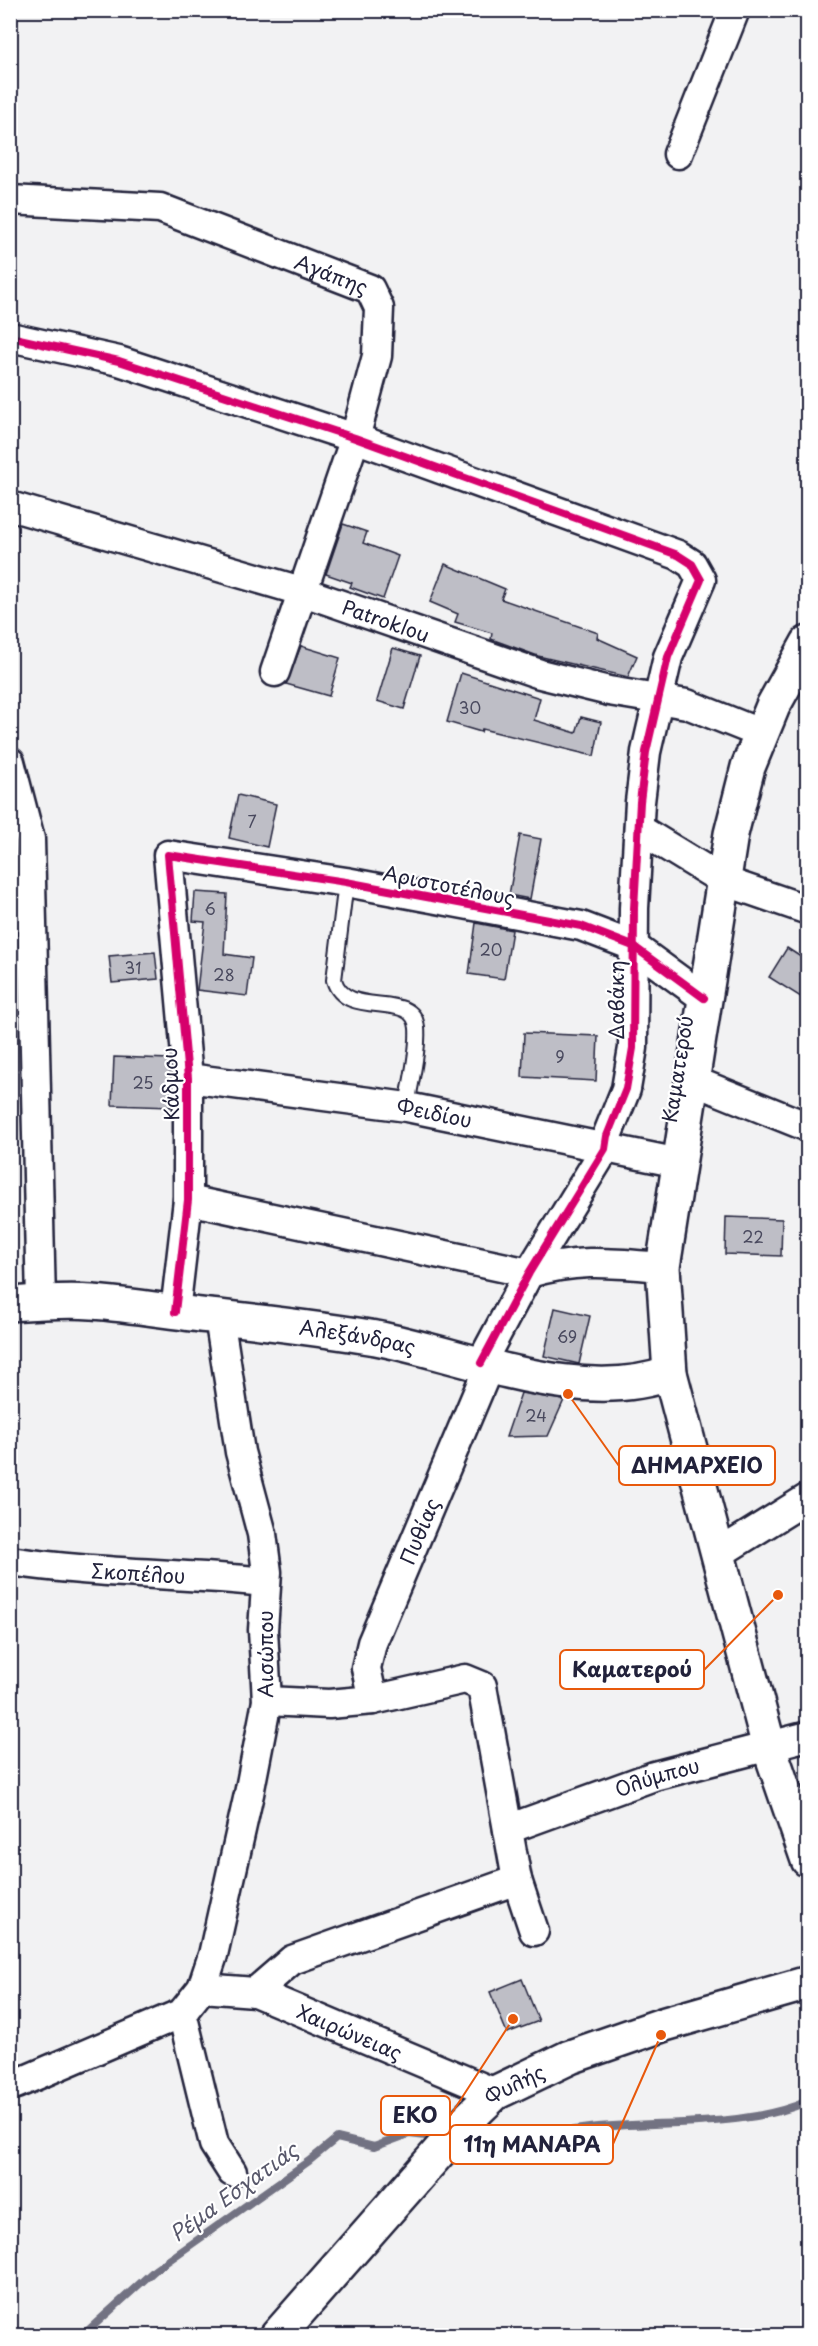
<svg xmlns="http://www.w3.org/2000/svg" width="818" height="2346" font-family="'Playpen Sans',sans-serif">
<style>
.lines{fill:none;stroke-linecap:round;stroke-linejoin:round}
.stream{stroke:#727282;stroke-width:8}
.building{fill:#bebec6;stroke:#22223b;stroke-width:1.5}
.service-casing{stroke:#22223b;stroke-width:18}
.minor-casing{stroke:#22223b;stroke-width:33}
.tertiary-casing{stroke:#22223b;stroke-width:38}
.primary-casing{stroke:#22223b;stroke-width:38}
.service{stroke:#fff;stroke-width:14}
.minor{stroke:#fff;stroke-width:28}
.tertiary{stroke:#fff;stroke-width:33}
.primary{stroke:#fff;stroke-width:33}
.cycleway-casing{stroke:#fff;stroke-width:11}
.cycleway{stroke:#d6006c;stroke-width:8}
.labels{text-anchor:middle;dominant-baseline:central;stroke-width:4.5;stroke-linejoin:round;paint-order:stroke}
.number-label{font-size:16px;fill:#49495e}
.street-label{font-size:20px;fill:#22223b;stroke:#fff}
.water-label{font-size:21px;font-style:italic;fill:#58586b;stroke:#fff}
.leader{fill:none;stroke:#e8590c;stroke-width:2}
.callout-dot{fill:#e8590c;stroke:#fff;stroke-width:2}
.callout{fill:#fff;stroke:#e8590c;stroke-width:2}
.callout-label{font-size:21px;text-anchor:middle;font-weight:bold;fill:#22223b}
</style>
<rect width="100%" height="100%" fill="#f2f2f3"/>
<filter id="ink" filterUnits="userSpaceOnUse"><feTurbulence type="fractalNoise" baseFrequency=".0167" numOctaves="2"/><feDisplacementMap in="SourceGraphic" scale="12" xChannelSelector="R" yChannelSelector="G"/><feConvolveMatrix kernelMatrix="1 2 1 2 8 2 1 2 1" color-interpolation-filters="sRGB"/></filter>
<g filter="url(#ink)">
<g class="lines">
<g class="stream">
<path d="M 475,2141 C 514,2145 551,2132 589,2128 C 657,2120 746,2129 808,2101"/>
<path d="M 82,2336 L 155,2270 L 309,2161 L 337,2138 L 374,2147 L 409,2134 L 426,2136"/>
</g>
</g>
<g class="building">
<path d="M 343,524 L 367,532 L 363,543 L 398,556 L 383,599 L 350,587 L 352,583 L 326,574 Z"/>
<path d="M 445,564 L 505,589 L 501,599 L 598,633 L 597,638 L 637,656 L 628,677 L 538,656 L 491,639 L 492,633 L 455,622 L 458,614 L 430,602 Z"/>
<path d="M 301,646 L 340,658 L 329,696 L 286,684 Z"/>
<path d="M 393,648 L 420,656 L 404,709 L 377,701 Z"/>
<path d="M 461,673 L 540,698 L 534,720 L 576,733 L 581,717 L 601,722 L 594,756 L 482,729 L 481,732 L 447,722 Z"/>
<path d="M 238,795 L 276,804 L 267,847 L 229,838 Z"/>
<path d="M 520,835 L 541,839 L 530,899 L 509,895 Z"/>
<path d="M 195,892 L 227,894 L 224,954 L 252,958 L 247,996 L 197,990 L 205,922 L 193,921 Z"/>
<path d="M 476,923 L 512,930 L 504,979 L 469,974 Z"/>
<path d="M 787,948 L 807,961 L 807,1001 L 769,977 Z"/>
<path d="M 155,952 L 158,979 L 112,983 L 109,956 Z"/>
<path d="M 524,1033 L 598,1036 L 596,1081 L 522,1077 Z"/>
<path d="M 114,1057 L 170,1059 L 171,1107 L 112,1105 Z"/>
<path d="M 726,1217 L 782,1219 L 781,1256 L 725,1254 Z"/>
<path d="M 555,1308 L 590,1316 L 579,1364 L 544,1356 Z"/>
<path d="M 521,1393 L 564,1400 L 548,1436 L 506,1437 Z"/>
<path d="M 522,1979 L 539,2021 L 507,2033 L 490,1992 Z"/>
</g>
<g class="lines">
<defs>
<path id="service" d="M 346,882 L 334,980 C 346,1021 414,988 417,1028 C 419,1051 410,1084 407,1107"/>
<g id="minor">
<path d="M 678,154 L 735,10"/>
<path id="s1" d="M 10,200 L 160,208 L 370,289 L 379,308 L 377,356 L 355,438 L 275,672"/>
<path d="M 10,337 L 119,361 L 355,438 L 678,555 L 692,564 L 701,580 L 668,657 L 646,752 L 640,802 L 634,908 L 633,1048 L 626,1089 L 607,1136 L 605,1149 L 529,1273 L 481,1363"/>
<path id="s2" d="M 10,506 L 301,591 L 540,674 L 609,691 L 687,704 L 762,734"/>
<path d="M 10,762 L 30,839 L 41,1302"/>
<path d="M 639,829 L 724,881 L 808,910"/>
<path id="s3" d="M 188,1078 L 407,1107 L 679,1163"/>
<path d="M 694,1081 L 808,1127"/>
<path d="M 188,1200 L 529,1273 C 580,1258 612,1263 663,1267"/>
<path d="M 175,1312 L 188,1200 L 188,1078 L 168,855 L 346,882 L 581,926 L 633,946 L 704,998"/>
<path d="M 718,1554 L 808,1498"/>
<path id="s4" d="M 10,1561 C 95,1574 181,1573 266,1582"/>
<path id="s5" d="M 373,1700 L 366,1668 L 372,1643 L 489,1366"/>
<path d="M 267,1701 L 329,1704 L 373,1700 L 465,1679 L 482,1686 L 517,1880 L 534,1931"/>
<path id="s6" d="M 508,1829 L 654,1776 L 808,1736"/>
<path id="s7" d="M 202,1988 L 255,1992 L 495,2093"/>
<path d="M 255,1992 L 292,1960 L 517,1880"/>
<path d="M 182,2013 L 214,2144 L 232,2172"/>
<path d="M 16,2084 L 182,2013 L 202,1988 L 213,1955 L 249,1794 L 267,1701 L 263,1630 L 267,1572 L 262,1534 L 240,1452 L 219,1317"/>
</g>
<g id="tertiary">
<path d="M 808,643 L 773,706 L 748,767 L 731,834 L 663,1267 L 670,1373 L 769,1747 L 808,1860"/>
<path id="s8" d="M 10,1304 C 38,1302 65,1300 92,1302 C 134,1305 177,1313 219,1317 C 271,1323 324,1329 376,1338 C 466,1355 581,1407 670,1373"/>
</g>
<g id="primary">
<path id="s9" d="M 277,2336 L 468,2119 L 495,2093 L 570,2057 L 665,2024 L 808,1983"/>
</g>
</defs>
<use href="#service" class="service-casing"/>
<use href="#minor" class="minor-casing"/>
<use href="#tertiary" class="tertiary-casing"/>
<use href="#primary" class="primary-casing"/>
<use href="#service" class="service"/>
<use href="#minor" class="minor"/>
<use href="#tertiary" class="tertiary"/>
<use href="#primary" class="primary"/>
<defs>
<g id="cycleway">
<path d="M 10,337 L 119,361 L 355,438 L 678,555 L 692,564 L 701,580 L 668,657 L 646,752 L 640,802 L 634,908 L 633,1048 L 626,1089 L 607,1136 L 605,1149 L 529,1273 L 481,1363"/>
<path d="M 175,1312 L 188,1200 L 188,1078 L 168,855 L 346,882 L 581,926 L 633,946 L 704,998"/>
</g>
</defs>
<use href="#cycleway" class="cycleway-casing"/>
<use href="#cycleway" class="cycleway"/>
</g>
</g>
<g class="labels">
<g class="number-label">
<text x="470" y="707">30</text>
<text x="252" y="821">7</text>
<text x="210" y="908">6</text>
<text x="491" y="949">20</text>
<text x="133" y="967">31</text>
<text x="224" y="974">28</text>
<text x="560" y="1056">9</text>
<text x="143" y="1082">25</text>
<text x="753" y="1236">22</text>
<text x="567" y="1336">69</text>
<text x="536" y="1415">24</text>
</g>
<g class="street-label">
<text stroke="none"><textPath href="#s1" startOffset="334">Αγάπης</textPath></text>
<text stroke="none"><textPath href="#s2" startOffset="393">Patroklou</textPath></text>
<text transform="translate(449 885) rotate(11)">Αριστοτέλους</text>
<text transform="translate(616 1000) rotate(-90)">Δαβάκη</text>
<text transform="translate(677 1069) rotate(-81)">Καματερού</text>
<text transform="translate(170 1084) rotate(-92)">Κάδμου</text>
<text stroke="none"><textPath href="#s3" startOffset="249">Φειδίου</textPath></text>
<text stroke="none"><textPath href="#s8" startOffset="350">Αλεξάνδρας</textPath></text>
<text stroke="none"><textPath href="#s5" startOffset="180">Πυθίας</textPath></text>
<text stroke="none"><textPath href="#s4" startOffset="129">Σκοπέλου</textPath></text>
<text transform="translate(265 1654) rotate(-90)">Αισώπου</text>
<text stroke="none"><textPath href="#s6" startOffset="158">Ολύμπου</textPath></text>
<text stroke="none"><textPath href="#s7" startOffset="156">Χαιρώνειας</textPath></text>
<text stroke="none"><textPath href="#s9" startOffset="348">Φυλής</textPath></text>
</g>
<g class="water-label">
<text transform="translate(233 2191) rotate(-36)">Ρέμα Εσχατιάς</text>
</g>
</g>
<path class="leader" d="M568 1394L619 1466M778 1595L704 1670M513 2019L450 2116M661 2035L613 2144"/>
<g class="callout-dot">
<circle cx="568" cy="1394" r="6"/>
<circle cx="778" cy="1595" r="6"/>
<circle cx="513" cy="2019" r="6"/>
<circle cx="661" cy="2035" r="6"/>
</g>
<g class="callout">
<rect x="619" y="1446" width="156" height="39" rx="6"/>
<rect x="560" y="1650" width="144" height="39" rx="6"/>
<rect x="381" y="2096" width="69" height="39" rx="6"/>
<rect x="450" y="2125" width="163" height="39" rx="6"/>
</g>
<g class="callout-label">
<text x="697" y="1473">ΔΗΜΑΡΧΕΙΟ</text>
<text x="632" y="1677">Καματερού</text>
<text x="415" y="2123">EKO</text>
<text x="532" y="2152">11η ΜΑΝΑΡΑ</text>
</g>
<rect width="818" height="2346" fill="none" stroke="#fff" stroke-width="36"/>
<rect x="18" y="18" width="782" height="2310" fill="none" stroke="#22223b" stroke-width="2" filter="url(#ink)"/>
</svg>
